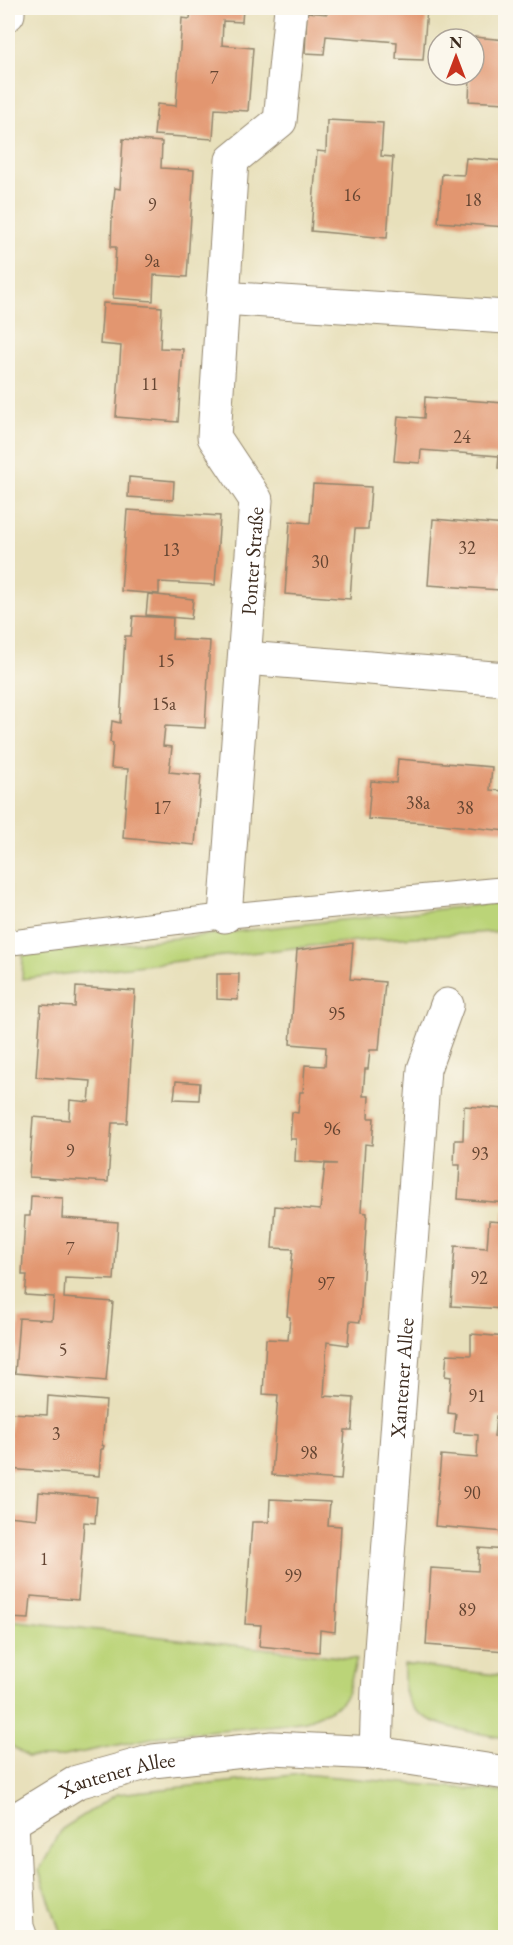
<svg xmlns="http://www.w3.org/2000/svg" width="513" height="1945" font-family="'EB Garamond',serif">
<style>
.green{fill:#bbd478;stroke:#7b7f4b;stroke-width:1.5}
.building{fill:#e2966f}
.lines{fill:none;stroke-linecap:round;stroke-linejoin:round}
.lane-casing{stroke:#92856c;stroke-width:26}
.street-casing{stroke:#92856c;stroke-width:35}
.lane{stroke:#fff;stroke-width:24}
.street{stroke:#fff;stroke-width:33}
.labels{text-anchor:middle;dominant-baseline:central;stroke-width:4.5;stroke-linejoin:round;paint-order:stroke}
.number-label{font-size:18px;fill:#654532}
.street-label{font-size:21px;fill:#3b2a1e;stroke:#fbf7ec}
</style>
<rect width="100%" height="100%" fill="#fbf7ec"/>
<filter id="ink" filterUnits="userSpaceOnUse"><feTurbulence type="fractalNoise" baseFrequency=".0167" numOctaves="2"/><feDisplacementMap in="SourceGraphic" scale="12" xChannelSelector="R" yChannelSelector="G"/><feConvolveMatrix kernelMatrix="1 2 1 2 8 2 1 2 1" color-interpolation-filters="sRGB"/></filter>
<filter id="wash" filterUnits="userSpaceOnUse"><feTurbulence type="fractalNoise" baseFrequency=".008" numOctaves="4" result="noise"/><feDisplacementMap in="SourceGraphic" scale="24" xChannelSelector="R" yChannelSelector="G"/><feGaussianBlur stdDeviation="1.35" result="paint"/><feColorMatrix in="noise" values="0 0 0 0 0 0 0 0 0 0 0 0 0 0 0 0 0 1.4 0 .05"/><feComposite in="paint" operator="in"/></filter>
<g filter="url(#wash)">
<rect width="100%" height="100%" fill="#e8e0bb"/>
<g class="green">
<path d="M 505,902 L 505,931 L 354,941 L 22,979 L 23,955 Z"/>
<path d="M 8,1620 L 357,1659 L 347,1694 L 339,1705 L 306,1721 L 278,1725 L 172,1734 L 59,1757 L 27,1757 L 8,1743 Z"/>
<path d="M 404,1664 L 505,1676 L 505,1738 C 479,1733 428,1728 411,1705 C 403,1695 404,1676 404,1664 Z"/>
<path d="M 302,1774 L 505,1792 L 505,1937 L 62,1937 L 39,1871 L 62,1829 L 117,1794 Z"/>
</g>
<g id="blocks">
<g class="building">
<path d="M 191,8 L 243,8 L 242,22 L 223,21 L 222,45 L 253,48 L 248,111 L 215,109 L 213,139 L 154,135 L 157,104 L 176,106 L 182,18 L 190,19 Z"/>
<path d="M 328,8 L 427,8 L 423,60 L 396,59 L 397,42 L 326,36 L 324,54 L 305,53 L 307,12 L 327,14 Z"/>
<path d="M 474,37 L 506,40 L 506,103 L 469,101 L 470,75 L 474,75 Z"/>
<path d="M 327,120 L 383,123 L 381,156 L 393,157 L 387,238 L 311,231 L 317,151 L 326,152 Z"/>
<path d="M 123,139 L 162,142 L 161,168 L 194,170 L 187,277 L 154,275 L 153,301 L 113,298 L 116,247 L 111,247 L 112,219 L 115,188 L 120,189 Z"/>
<path d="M 466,158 L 506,161 L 506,227 L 438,222 L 442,174 L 464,175 Z"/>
<path d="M 103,303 L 162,307 L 160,348 L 183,349 L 178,422 L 116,417 L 121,346 L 100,344 Z"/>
<path d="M 425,397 L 504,403 L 502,423 L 506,423 L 506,469 L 498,468 L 499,456 L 421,450 L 420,463 L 394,461 L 398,416 L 424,418 Z"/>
<path d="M 129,477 L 174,481 L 173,500 L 128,497 Z"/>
<path d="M 313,484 L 371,487 L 368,529 L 355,529 L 350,599 L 285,594 L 290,521 L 310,523 Z"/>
<path d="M 127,510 L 220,516 L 215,585 L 159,582 L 159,594 L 121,591 Z"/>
<path d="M 433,519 L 506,525 L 506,570 L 502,570 L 500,590 L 428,585 Z"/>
<path d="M 148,594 L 193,599 L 191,619 L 146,615 Z"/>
<path d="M 133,616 L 173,618 L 172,639 L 210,641 L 205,728 L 165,726 L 163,746 L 172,747 L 169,772 L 201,775 L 195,845 L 123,838 L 128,769 L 111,768 L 113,743 L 110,742 L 112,721 L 120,723 L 125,636 L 131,636 Z"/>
<path d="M 398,759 L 492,767 L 490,790 L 506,791 L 506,831 L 440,824 L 368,819 L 371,781 L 396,783 Z"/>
<path d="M 353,943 L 350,979 L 385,982 L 379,1050 L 370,1050 L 368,1069 L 365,1069 L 363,1096 L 369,1096 L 368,1118 L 374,1118 L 372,1145 L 365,1144 L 361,1212 L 367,1213 L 360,1322 L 350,1321 L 348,1345 L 327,1342 L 324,1396 L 354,1398 L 352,1430 L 345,1430 L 341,1480 L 272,1475 L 278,1395 L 263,1394 L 266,1339 L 288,1340 L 290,1317 L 287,1316 L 293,1249 L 272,1248 L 275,1206 L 320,1210 L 325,1164 L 337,1164 L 295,1161 L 296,1139 L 290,1139 L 292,1112 L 298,1113 L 300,1092 L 303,1092 L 305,1065 L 325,1066 L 326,1047 L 290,1044 L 297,950 Z"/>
<path d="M 217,974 L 239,974 L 238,1000 L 217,999 Z"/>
<path d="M 76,987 L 135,991 L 127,1123 L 112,1123 L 108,1182 L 29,1177 L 33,1117 L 69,1120 L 70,1100 L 89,1102 L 91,1081 L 36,1077 L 41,1005 L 75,1007 Z"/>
<path d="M 176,1081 L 200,1083 L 199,1100 L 174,1099 Z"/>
<path d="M 464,1106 L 506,1109 L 506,1203 L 458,1199 L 460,1165 L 454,1165 L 455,1140 L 463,1140 Z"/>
<path d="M 31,1196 L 63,1198 L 62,1218 L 118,1222 L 114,1280 L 65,1278 L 64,1298 L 113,1302 L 106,1381 L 15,1373 L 19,1318 L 52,1320 L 54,1297 L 25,1295 L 27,1275 L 22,1275 L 25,1216 L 30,1216 Z"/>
<path d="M 504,1210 L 506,1210 L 506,1309 L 451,1306 L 455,1246 L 487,1248 L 489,1221 L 503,1222 Z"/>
<path d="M 471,1334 L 506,1337 L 506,1417 L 496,1416 L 494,1437 L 506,1438 L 505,1532 L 435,1526 L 441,1455 L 477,1458 L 478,1435 L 454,1433 L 456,1414 L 448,1413 L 451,1377 L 445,1376 L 447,1354 L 471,1355 Z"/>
<path d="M 48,1396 L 106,1401 L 102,1445 L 104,1446 L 103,1449 L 101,1449 L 99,1476 L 8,1469 L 11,1413 L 47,1415 Z"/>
<path d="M 39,1492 L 97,1497 L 95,1523 L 84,1522 L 78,1600 L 31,1596 L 29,1619 L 8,1618 L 8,1516 L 37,1519 Z"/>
<path d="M 270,1499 L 330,1502 L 328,1525 L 341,1526 L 335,1632 L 320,1630 L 319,1652 L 259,1646 L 261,1625 L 245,1624 L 252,1522 L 269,1522 Z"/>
<path d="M 479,1548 L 506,1550 L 506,1651 L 426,1645 L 431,1568 L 478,1571 Z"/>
</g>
</g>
</g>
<g filter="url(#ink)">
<use href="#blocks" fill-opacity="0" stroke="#92856c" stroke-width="1.5"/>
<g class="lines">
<defs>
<path id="lane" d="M 8,943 L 225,916 L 506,889"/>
<g id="street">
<path d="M 8,14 L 8,8"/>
<path d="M 223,298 L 506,317"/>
<path d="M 245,658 L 506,679"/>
<path id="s1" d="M 225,916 L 256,500 L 214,437 L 232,160 L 280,121 L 291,8"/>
<path id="s2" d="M 376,1753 L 378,1690 L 424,1069 L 447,1005"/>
<path d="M 8,1816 L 12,1822 L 17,1927 L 21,1938"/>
<path id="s3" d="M 12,1822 L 77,1782 L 153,1761 L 272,1748 L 376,1753 L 506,1773"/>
</g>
</defs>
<use href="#lane" class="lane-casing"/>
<use href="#street" class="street-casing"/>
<use href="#lane" class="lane"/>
<use href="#street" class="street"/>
</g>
</g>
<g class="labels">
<g class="number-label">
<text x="214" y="77">7</text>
<text x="352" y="194">16</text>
<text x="473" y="199">18</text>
<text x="152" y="204">9</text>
<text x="152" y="260">9a</text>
<text x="150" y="383">11</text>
<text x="462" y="436">24</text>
<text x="467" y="547">32</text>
<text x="171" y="549">13</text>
<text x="320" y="561">30</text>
<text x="166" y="660">15</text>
<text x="164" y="703">15a</text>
<text x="418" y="802">38a</text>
<text x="162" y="807">17</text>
<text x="465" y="807">38</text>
<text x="337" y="1013">95</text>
<text x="332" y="1128">96</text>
<text x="70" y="1150">9</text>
<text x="480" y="1153">93</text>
<text x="70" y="1248">7</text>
<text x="479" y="1277">92</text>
<text x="326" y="1283">97</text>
<text x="63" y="1349">5</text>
<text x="477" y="1395">91</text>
<text x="56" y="1433">3</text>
<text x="309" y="1452">98</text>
<text x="472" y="1492">90</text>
<text x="44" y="1558">1</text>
<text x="293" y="1575">99</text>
<text x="467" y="1609">89</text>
</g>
<g class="street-label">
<text stroke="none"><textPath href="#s1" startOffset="356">Ponter Straße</textPath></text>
<text stroke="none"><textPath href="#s2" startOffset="376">Xantener Allee</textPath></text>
<text stroke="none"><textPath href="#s3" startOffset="117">Xantener Allee</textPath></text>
</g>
</g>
<rect width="513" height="1945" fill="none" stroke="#fbf7ec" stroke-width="30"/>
<g transform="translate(456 57)"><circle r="28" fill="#fbf7ec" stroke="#aea59a" stroke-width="1.5"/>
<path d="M0-4.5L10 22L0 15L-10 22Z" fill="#c8321e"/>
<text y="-9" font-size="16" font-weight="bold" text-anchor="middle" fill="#3b2a1e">N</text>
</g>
</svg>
